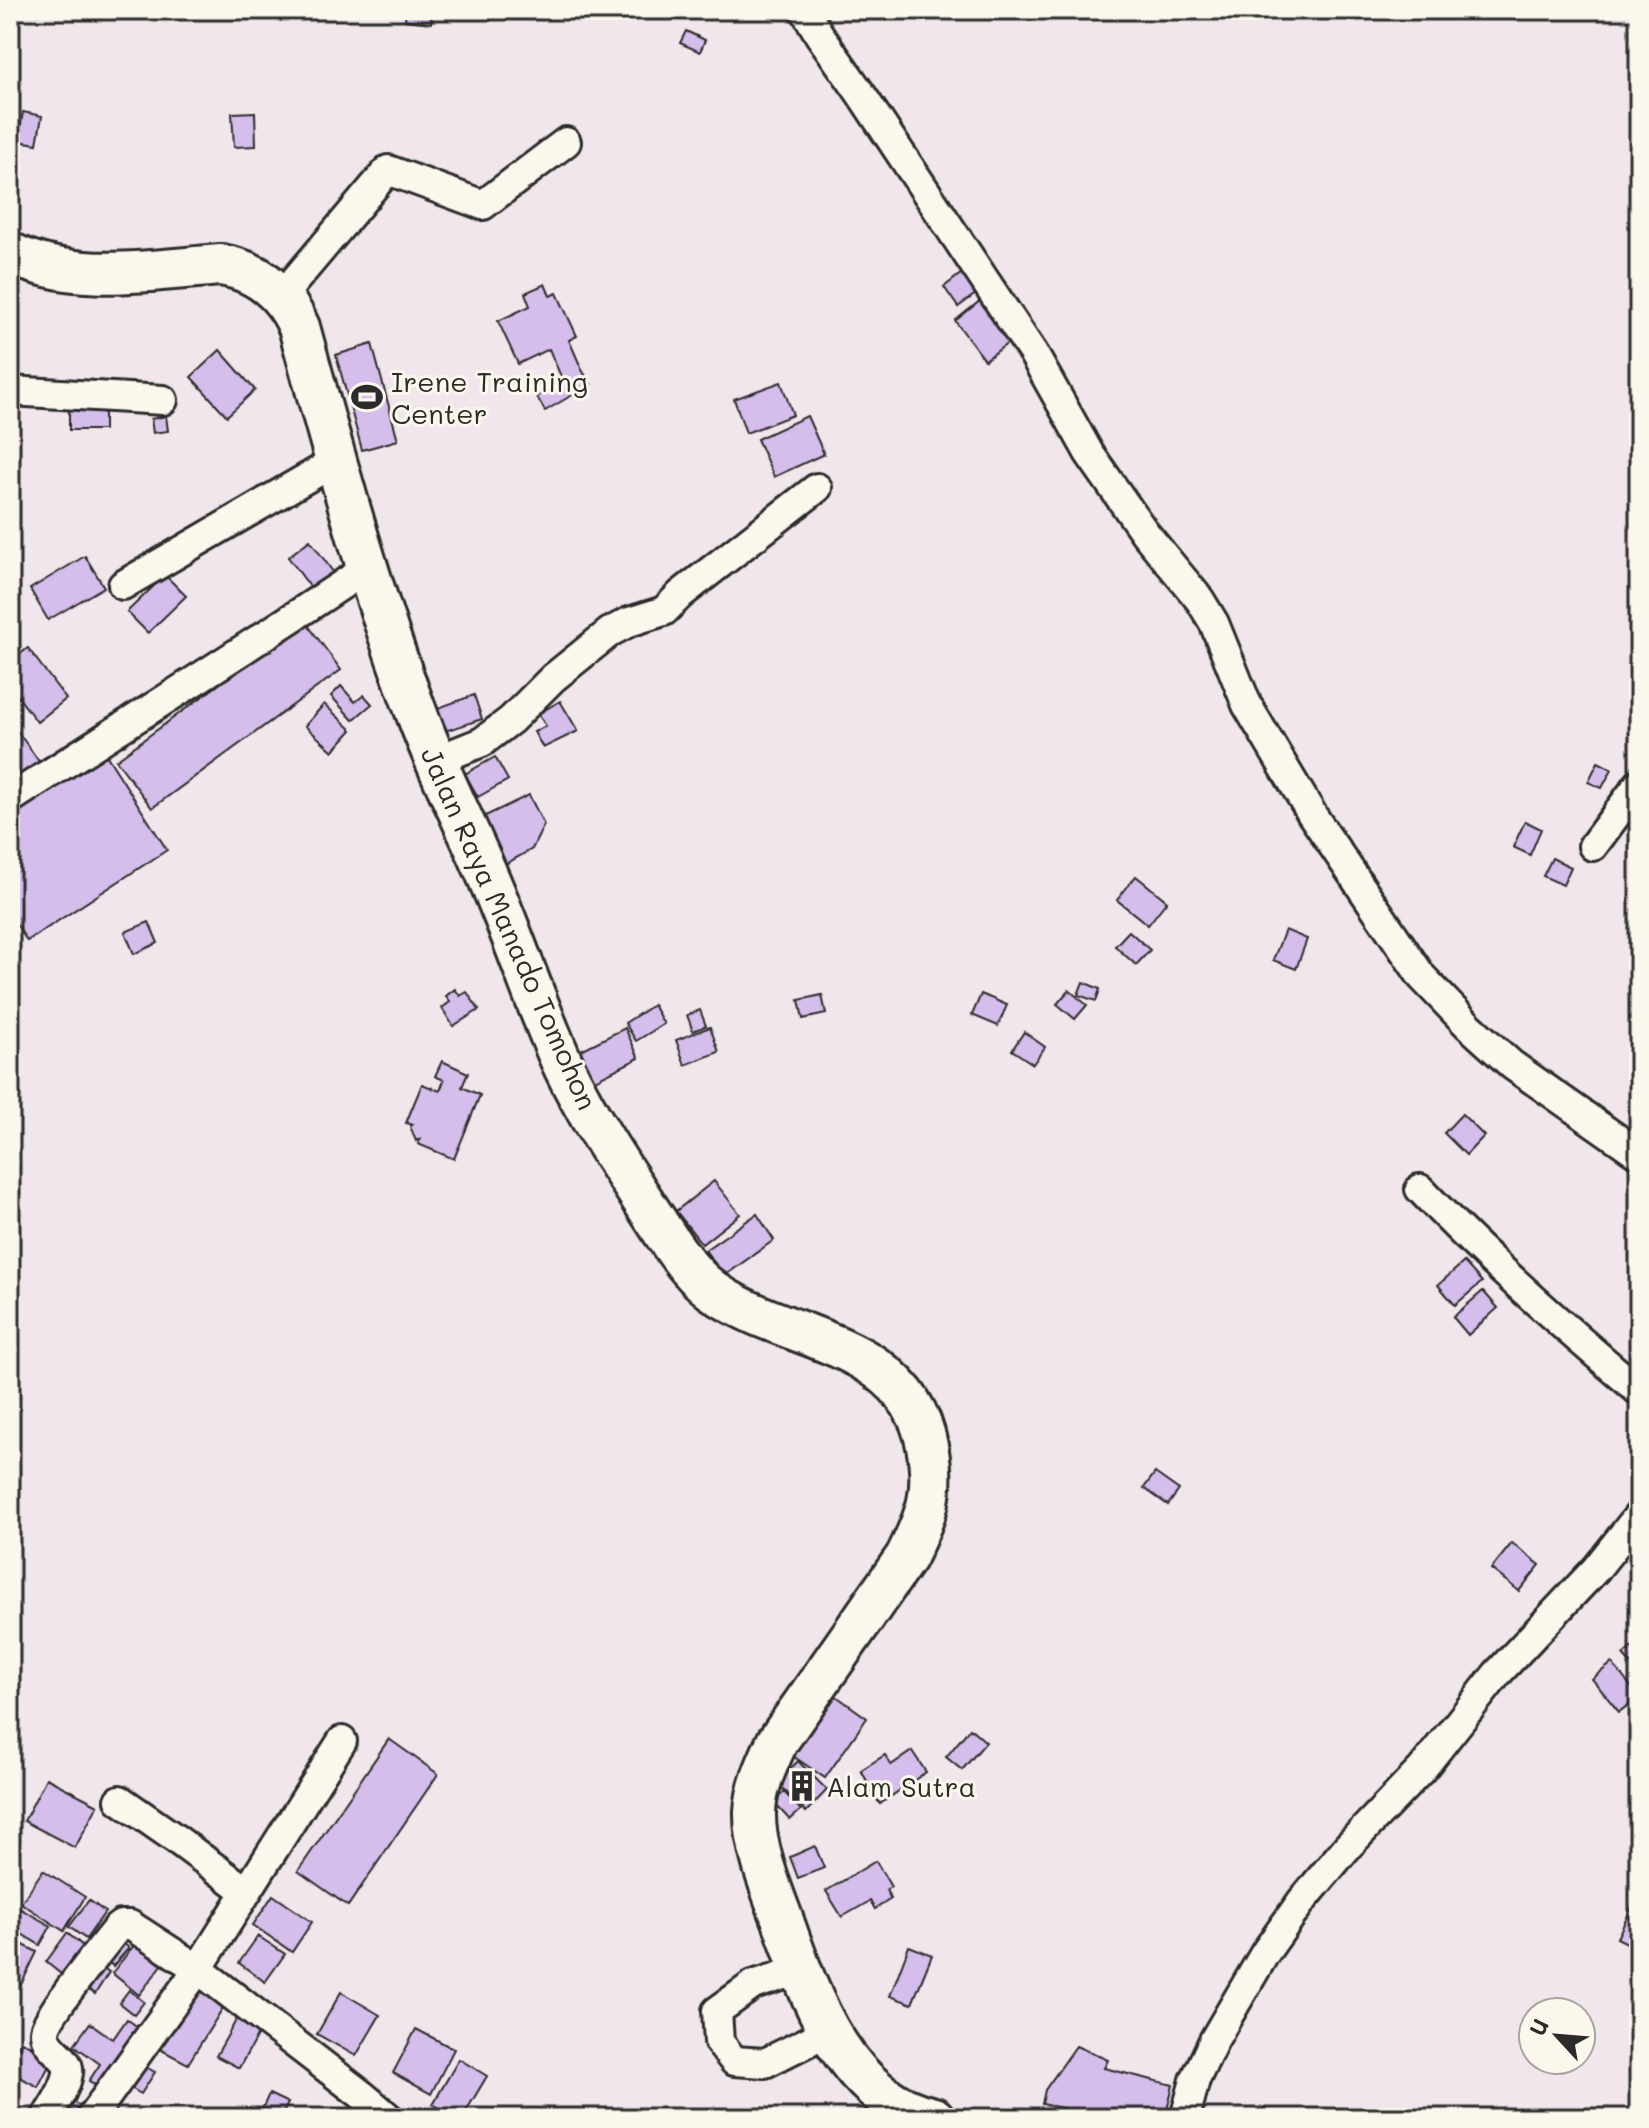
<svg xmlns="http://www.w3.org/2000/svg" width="1649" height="2128" font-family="Mali,sans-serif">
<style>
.building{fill:#d5bdec;stroke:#2b2b2b;stroke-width:2}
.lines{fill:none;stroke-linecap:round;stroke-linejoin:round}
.minor-casing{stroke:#2b2b2b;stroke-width:34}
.highway-casing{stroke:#2b2b2b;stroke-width:46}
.minor{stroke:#fbf7ec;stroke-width:28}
.highway{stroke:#fbf7ec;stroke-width:40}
.labels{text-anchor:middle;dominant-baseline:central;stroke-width:6;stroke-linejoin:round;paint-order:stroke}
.poi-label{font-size:28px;fill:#2b2b2b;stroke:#fbf7ec;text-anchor:start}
.street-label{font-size:28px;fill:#2b2b2b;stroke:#fbf7ec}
</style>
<rect width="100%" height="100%" fill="#f0e6ec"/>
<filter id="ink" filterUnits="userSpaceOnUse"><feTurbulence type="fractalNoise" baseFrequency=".0125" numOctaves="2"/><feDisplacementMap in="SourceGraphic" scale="16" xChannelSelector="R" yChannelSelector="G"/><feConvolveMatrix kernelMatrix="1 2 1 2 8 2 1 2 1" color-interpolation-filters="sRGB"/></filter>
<g filter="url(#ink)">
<g class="building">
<path d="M 406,10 L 432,11 L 431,23 L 405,20 Z"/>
<path d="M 686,31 L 705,40 L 700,52 L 680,43 Z"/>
<path d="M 23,112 L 42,116 L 37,144 L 18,141 Z"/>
<path d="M 255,112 L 256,146 L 234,147 L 232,113 Z"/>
<path d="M 962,273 L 977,293 L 958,307 L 944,287 Z"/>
<path d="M 545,284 L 550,296 L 557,293 L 577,336 L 569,340 L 582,370 L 591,384 L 545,411 L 537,397 L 563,381 L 549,349 L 518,364 L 498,321 L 530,306 L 525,293 Z"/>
<path d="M 981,300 L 1012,340 L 985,360 L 955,321 Z"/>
<path d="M 372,344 L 398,440 L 362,450 L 336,355 Z"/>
<path d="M 220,350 L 255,390 L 227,416 L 191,377 Z"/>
<path d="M 781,382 L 793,415 L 746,433 L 734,399 Z"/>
<rect x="69" y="410" width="35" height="20"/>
<path d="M 166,416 L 168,431 L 153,433 L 151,419 Z"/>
<path d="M 807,416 L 824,454 L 774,477 L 757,439 Z"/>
<path d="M 310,540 L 333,572 L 311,588 L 288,557 Z"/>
<path d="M 85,556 L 104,587 L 48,620 L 30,589 Z"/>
<path d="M 165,575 L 186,596 L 148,633 L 127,612 Z"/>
<path d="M 305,621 L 341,670 L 152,808 L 116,760 Z"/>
<path d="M 28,648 L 66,699 L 37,722 L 10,686 L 10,662 Z"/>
<path d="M 341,686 L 355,702 L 364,695 L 372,704 L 353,720 L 331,696 Z"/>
<path d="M 474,695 L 482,719 L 445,731 L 438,708 Z"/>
<path d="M 560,701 L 578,731 L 543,748 L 534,732 L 546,726 L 538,714 Z"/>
<path d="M 324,704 L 352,730 L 333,751 L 305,726 Z"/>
<path d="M 10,721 L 43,767 L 10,791 Z"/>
<path d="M 105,753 L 167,850 L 27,941 L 10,914 L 10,815 Z"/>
<path d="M 495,757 L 508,780 L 478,797 L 465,774 Z"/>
<path d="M 1598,762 L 1612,769 L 1602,788 L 1588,782 Z"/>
<path d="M 529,795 L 544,825 L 532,849 L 495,870 L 479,819 Z"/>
<path d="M 1525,821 L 1541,829 L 1530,855 L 1513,847 Z"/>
<path d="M 1552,858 L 1571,867 L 1563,885 L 1543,876 Z"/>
<path d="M 1136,876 L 1167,901 L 1148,925 L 1117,900 Z"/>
<path d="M 149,922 L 158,943 L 134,954 L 125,932 Z"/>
<path d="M 1285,930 L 1307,939 L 1296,969 L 1273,960 Z"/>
<path d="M 1129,931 L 1150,950 L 1136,965 L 1115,946 Z"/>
<path d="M 1083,982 L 1100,989 L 1096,1001 L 1078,995 Z"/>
<path d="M 455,989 L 460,996 L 467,992 L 479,1010 L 453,1026 L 442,1008 L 450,1002 L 446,996 Z"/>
<path d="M 1069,990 L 1087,1005 L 1075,1019 L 1057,1004 Z"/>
<path d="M 981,994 L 1007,1005 L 998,1026 L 972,1015 Z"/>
<path d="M 822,995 L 826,1014 L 803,1019 L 799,1000 Z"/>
<path d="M 653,1005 L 664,1024 L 636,1041 L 625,1023 Z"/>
<path d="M 700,1010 L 706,1026 L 693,1031 L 687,1015 Z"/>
<path d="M 710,1027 L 719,1052 L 685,1065 L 676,1040 Z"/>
<path d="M 625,1028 L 639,1058 L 589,1083 L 575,1053 Z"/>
<path d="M 1024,1032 L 1045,1047 L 1033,1064 L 1012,1050 Z"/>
<path d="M 442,1061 L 468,1073 L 462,1087 L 480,1095 L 454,1159 L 418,1144 L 420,1139 L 416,1141 L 410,1126 L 412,1125 L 406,1123 L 422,1084 L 440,1091 L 444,1080 L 435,1076 Z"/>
<path d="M 1462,1114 L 1484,1136 L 1466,1155 L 1444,1133 Z"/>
<path d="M 714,1181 L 740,1214 L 702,1244 L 676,1211 Z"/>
<path d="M 757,1214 L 774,1240 L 724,1276 L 705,1250 Z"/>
<path d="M 1464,1262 L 1482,1282 L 1455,1305 L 1438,1285 Z"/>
<path d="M 1483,1291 L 1498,1308 L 1468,1335 L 1453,1317 Z"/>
<path d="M 1155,1473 L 1179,1490 L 1168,1505 L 1144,1488 Z"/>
<path d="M 1512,1543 L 1540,1565 L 1519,1591 L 1491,1569 Z"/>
<path d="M 1639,1641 L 1639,1673 L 1623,1655 Z"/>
<path d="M 1612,1663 L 1639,1697 L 1619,1712 L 1592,1679 Z"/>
<path d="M 832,1693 L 867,1718 L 825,1778 L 790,1754 Z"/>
<path d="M 970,1728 L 986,1742 L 962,1770 L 946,1757 Z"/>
<path d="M 389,1739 L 438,1774 L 348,1906 L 298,1871 Z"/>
<path d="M 912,1751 L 926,1772 L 880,1804 L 865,1782 L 867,1781 L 861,1770 L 885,1755 L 891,1765 Z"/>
<path d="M 798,1761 L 827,1790 L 806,1812 L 777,1783 Z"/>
<path d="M 46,1778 L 98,1805 L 75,1848 L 24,1821 Z"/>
<path d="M 784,1792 L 801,1810 L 790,1820 L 773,1802 Z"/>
<path d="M 815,1846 L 824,1868 L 798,1878 L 790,1857 Z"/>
<path d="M 876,1861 L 891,1887 L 886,1890 L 891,1899 L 875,1909 L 870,1901 L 842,1917 L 826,1891 Z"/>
<path d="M 43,1870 L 85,1897 L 64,1931 L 21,1903 Z"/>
<path d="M 273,1895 L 312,1922 L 292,1952 L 253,1925 Z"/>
<path d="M 89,1900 L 105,1912 L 86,1939 L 69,1927 Z"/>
<path d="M 1632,1907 L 1639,1910 L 1639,1949 L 1617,1938 Z"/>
<path d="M 19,1908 L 51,1926 L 40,1945 L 10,1927 L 10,1923 Z"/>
<path d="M 67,1933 L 83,1946 L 61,1974 L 46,1962 Z"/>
<path d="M 258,1936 L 285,1954 L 265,1982 L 239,1963 Z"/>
<path d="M 10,1938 L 37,1952 L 18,1991 L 10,1987 Z"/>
<path d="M 118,1938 L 129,1948 L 113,1966 L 102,1957 Z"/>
<path d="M 135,1944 L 162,1965 L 139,1995 L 112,1973 Z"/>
<path d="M 909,1946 L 932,1955 L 912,2004 L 890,1996 Z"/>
<path d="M 97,1964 L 109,1972 L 95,1994 L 83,1986 Z"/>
<path d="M 129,1990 L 144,2002 L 134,2015 L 119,2003 Z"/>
<path d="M 200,1990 L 224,2006 L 188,2064 L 154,2046 L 166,2024 L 175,2029 Z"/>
<path d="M 341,1992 L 380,2015 L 356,2056 L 317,2034 Z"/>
<path d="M 239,2015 L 262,2027 L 239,2068 L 216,2056 Z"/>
<path d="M 127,2019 L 139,2028 L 107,2092 L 89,2081 L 100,2064 L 74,2045 L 90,2023 L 113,2039 Z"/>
<path d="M 416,2029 L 454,2049 L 431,2094 L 393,2073 Z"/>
<path d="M 21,2041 L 53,2058 L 38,2087 L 10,2072 L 10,2061 Z"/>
<path d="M 1076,2046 L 1108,2060 L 1104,2068 L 1173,2085 L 1165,2118 L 1113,2118 L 1042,2104 L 1045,2090 Z"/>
<path d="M 459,2059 L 487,2076 L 462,2118 L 456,2118 L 433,2104 Z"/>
<path d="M 137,2062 L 155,2072 L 141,2094 L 124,2084 Z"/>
<path d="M 269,2094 L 288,2103 L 281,2118 L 258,2118 Z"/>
<path d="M 62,2096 L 80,2106 L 73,2118 L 50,2118 Z"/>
</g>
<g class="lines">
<defs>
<g id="minor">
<path d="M 805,10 L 819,34 L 861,94 L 1033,353 L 1089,453 L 1145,533 L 1200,600 L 1214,623 L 1247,705 L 1313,816 L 1422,977 L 1469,1026 L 1512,1065 L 1639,1154"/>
<path d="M 281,297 L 388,170 L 483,205 L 566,142"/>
<path d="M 10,391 L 163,400"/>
<path d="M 123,585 L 336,461"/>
<path d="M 437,760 L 482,742 L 511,720 L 553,678 L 610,632 L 629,622 L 664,611 L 681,594 L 817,488"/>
<path d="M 10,799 C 129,722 250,647 367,568"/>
<path d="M 1593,846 L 1639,784"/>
<path d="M 1420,1189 C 1488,1261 1564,1327 1639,1391"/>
<path d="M 120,1800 L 176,1839 L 246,1891"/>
<path d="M 800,1970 L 753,1985 L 717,2011 L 719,2042 L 734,2061 L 765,2063 L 829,2031"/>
<path d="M 46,2118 C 54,2105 66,2088 68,2073 C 71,2056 44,2050 45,2031 C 47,2014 104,1945 117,1928 L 121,1925 L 130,1925 L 198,1969 L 362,2095 L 389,2118"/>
<path d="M 91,2118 L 198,1969 L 342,1741"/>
<path d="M 1185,2118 L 1195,2080 L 1214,2040 L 1265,1953 L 1301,1902 L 1348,1846 L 1422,1769 L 1497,1674 L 1596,1569 L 1639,1515"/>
</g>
<path id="highway" d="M 10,253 C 76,285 151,270 221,265 C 259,271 284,293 299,327 C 335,458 370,590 418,717 C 439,774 468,828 491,884 C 517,945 537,1008 564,1067 C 591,1124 628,1177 662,1230 C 678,1254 694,1279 719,1295 C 791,1342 908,1342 927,1446 C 936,1492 927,1515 906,1557 L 777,1742 C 767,1764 756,1787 755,1812 C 754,1846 770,1886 782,1918 C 809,1994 844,2100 934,2118"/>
</defs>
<use href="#minor" class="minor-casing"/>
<use href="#highway" class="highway-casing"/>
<use href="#minor" class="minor"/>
<use href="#highway" class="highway"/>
</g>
</g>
<defs>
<symbol id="stadium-bare" viewBox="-9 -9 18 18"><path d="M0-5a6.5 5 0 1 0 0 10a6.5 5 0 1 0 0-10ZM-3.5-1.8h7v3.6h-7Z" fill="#2b2b2b" stroke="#fbf7ec" stroke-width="2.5" paint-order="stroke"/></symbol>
<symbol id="building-bare" viewBox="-9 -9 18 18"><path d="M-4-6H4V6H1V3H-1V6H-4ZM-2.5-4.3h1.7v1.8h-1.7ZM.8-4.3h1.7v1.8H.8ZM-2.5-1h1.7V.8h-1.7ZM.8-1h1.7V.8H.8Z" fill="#2b2b2b" stroke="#fbf7ec" stroke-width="2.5" paint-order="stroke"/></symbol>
</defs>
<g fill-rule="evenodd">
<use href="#stadium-bare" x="345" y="375" width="44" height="44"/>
<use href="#building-bare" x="780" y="1764" width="44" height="44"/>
</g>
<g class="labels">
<g class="poi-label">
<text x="391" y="381">Irene Training<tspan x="391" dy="32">Center</tspan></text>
<text x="826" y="1786">Alam Sutra</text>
</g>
<g class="street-label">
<text transform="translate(510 928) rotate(66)">Jalan Raya Manado Tomohon</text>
</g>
</g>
<rect width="1649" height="2128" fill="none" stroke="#fbf7ec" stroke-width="40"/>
<rect x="20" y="20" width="1609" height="2088" fill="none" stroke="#2b2b2b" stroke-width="3" filter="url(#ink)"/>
<g transform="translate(1557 2036) rotate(296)"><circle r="38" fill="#fbf7ec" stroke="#a8a59f" stroke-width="2"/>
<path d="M0-6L14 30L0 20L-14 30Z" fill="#2b2b2b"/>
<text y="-12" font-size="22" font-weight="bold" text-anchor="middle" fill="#2b2b2b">U</text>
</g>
</svg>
